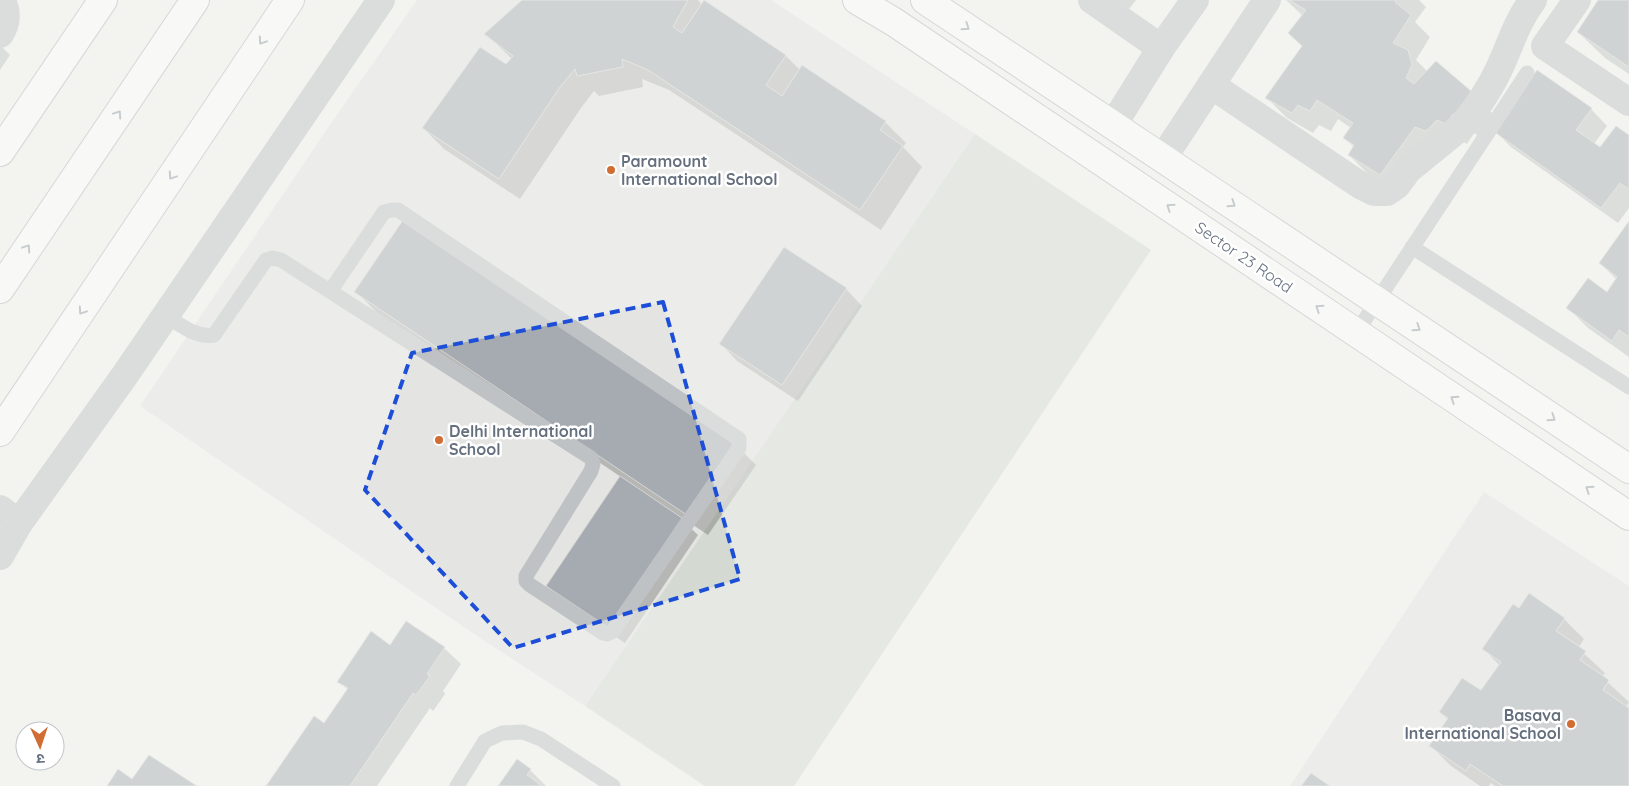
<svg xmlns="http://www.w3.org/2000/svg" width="1629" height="786" font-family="Quicksand,'Noto Sans Devanagari',sans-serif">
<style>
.built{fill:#e4e5e3}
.green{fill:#d4dad2}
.shadow{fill:#0003}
.building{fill:#a6abb2;stroke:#d4d5d3}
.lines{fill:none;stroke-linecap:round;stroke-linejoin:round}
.secondary-casing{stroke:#b2b5ba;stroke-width:30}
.lane{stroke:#bfc2c5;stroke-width:15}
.street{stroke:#bfc2c5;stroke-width:28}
.secondary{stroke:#fff;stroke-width:28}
.oneway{stroke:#939ba5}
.marked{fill:none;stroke:#1d4ed8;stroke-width:4;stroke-dasharray:10 6;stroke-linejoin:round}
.poi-dot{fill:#d16c33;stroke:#fff;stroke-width:2}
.labels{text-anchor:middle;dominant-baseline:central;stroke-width:5;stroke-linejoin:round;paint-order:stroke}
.poi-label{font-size:16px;font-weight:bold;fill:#65707e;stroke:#fff;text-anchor:start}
.street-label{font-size:16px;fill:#65707e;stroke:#fff}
</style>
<rect width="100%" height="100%" fill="#f3f4f0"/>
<g class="built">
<path d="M 417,0 L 771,0 L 975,134 L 585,706 L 483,640 L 140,406 L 327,129 Z"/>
<path d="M 1484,492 L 1629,586 L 1629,786 L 1290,786 Z"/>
</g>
<path class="green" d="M 975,134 L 1151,250 L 794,786 L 705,786 L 585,706 Z"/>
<g class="shadow">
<path d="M 523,0 L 698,0 L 702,5 L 704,2 L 786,56 L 800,70 L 802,67 L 885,122 L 906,143 L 903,147 L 922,167 L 881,230 L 669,90 L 642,79 L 643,87 L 599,96 L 594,91 L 581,108 L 520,199 L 444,149 L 423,128 L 506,65 L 512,59 L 486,34 Z"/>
<path d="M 1116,0 L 1136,0 L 1129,9 Z"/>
<path d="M 1286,0 L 1419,0 L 1426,7 L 1415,22 L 1430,37 L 1416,60 L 1427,71 L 1477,98 L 1497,118 L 1482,138 L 1474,133 L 1467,144 L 1459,139 L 1401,194 L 1370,176 L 1349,155 L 1354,147 L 1344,138 L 1351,128 L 1338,119 L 1331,131 L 1319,125 L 1313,133 L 1287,118 L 1267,98 L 1304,47 L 1303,16 Z"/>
<path d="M 1600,0 L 1629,0 L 1629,74 L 1605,58 L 1578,32 Z"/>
<path d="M 0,45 L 10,55 L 0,70 Z"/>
<path d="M 1538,71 L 1591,109 L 1607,126 L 1594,144 L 1600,149 L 1629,136 L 1629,208 L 1618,223 L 1511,147 L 1495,131 Z"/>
<path d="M 1629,224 L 1629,357 L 1588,328 L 1568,308 L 1607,293 L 1617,280 L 1600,263 Z"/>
<path d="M 846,289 L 862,306 L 798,401 L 737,361 L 721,344 Z"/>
<path d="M 356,291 L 735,444 L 756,465 L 708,535 L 681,517 L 680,518 L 698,535 L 625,643 L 564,603 L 548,586 L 621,477 L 376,312 Z"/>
<path d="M 1520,610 L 1564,619 L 1584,639 L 1578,648 L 1605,673 L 1602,677 L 1629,702 L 1626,707 L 1629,709 L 1629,786 L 1495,786 L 1491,783 L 1489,786 L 1480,786 L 1451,766 L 1431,746 L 1448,720 L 1440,712 L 1482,692 L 1500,666 L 1484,649 Z"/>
<path d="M 407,622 L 444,648 L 461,664 L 443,691 L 445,694 L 433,711 L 430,708 L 377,786 L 268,786 L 325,724 L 348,690 L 339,681 L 391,646 Z"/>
<path d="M 530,770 L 546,786 L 500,786 Z"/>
</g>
<g class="building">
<path d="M 522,0 L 688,0 L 673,27 L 682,33 L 704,0 L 786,55 L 766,85 L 782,96 L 802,65 L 886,121 L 880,130 L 903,146 L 860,210 L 648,70 L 622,59 L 623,67 L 577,76 L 575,69 L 560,87 L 499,179 L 422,128 L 480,47 L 506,64 L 513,56 L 484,34 Z"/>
<path d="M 1289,0 L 1396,0 L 1395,2 L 1411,15 L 1393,43 L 1408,50 L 1412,65 L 1406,78 L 1414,84 L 1436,61 L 1478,97 L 1462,118 L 1453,114 L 1446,124 L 1437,120 L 1426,131 L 1415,127 L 1380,175 L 1348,155 L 1354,145 L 1343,138 L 1353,123 L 1317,100 L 1310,111 L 1298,105 L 1292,113 L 1265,98 L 1302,46 L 1288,33 L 1306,10 Z"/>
<path d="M 1598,0 L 1629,0 L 1629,67 L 1577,32 Z"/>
<path d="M 1537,70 L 1592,108 L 1576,130 L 1600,147 L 1616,126 L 1629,135 L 1629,189 L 1620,183 L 1601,208 L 1493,131 Z"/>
<path d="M 403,220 L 736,444 L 687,515 L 354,292 Z"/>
<path d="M 1629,221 L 1629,337 L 1619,330 L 1612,341 L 1566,308 L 1588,278 L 1607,292 L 1617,277 L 1599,263 Z"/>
<path d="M 784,247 L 847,288 L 782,385 L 719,344 Z"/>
<path d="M 620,476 L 682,518 L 609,628 L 546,586 Z"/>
<path d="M 1529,593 L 1565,618 L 1556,631 L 1586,651 L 1580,660 L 1609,680 L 1603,690 L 1629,708 L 1629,786 L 1503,786 L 1470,764 L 1466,771 L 1429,746 L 1448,718 L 1439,712 L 1462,678 L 1481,690 L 1501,662 L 1482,649 L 1513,604 L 1519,608 Z"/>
<path d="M 406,621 L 445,647 L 427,674 L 430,676 L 416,695 L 413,693 L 350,786 L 266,786 L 314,716 L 324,723 L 348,688 L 337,682 L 371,631 L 390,645 Z"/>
<path d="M 149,755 L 197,786 L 107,786 L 118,769 L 132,779 Z"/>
<path d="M 517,759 L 531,769 L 527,775 L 542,786 L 498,786 Z"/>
<path d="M 1311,773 L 1330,786 L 1301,786 Z"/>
</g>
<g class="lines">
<defs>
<g id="secondary">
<path d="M 857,0 L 894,22 L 1629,516"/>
<path d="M 925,0 L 1629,469"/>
<path d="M 0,152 L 103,0"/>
<path d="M 0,289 L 195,0"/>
<path d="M 0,432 L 290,0"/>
</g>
</defs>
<use href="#secondary" class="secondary-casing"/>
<g class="lane">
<path d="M 1412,247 L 1629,387"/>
<path d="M 166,316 C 181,325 196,338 214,335 L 266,260 L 273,258 L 281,260 L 591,458 L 593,464 L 591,471 L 526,576 L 526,581 L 530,585 L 603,633 L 607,634 L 613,631 L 739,448 L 739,439 L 398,210 L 392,210 L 384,212 L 331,290"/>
<path d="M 1356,333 L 1527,73"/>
<path d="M 457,786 L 485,741 L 502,733 L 523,732 L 541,739 L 613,786"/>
</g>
<g class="street">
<path d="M 1092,0 L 1161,48"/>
<path d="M 1577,0 L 1545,46 L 1629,102"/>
<path d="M 0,34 C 7,24 8,10 1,0"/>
<path d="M 1211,85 L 1360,185 L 1374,192 L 1387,192 L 1397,185 L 1408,170 L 1462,126 C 1476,109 1491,87 1500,67 C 1511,43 1517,21 1533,0"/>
<path d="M 1113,125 L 1161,48 L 1195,0"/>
<path d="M 1163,158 L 1267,0"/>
<path d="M 0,509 L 19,523"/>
<path d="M 0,556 L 19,523 L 125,375 L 381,0"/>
</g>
<use href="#secondary" class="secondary"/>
</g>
<defs><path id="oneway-chevron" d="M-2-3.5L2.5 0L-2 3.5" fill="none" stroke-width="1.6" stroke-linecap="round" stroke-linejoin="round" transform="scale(1.25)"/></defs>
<g class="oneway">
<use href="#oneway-chevron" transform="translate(966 27) rotate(34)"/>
<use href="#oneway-chevron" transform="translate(262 41) rotate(124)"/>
<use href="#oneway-chevron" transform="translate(118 114) rotate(-56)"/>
<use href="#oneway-chevron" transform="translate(172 176) rotate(124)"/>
<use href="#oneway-chevron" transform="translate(1232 204) rotate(34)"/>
<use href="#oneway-chevron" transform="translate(1170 207) rotate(-146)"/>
<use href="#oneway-chevron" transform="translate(27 248) rotate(-56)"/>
<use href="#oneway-chevron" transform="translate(1319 308) rotate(-146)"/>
<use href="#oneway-chevron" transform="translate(82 311) rotate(124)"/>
<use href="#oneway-chevron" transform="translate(1417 328) rotate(34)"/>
<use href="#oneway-chevron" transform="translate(1454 399) rotate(-146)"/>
<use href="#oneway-chevron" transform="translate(1552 418) rotate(34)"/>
<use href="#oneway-chevron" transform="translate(1589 489) rotate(-146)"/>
</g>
<path d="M0 0H1629V786H0ZM 663,302 L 740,579 L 513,648 L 365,490 L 412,353 Z" fill="#f3f4f0" fill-opacity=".55" fill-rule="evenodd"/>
<path class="marked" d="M 663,302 L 740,579 L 513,648 L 365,490 L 412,353 Z"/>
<g class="poi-dot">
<circle cx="611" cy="170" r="5"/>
<circle cx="439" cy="440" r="5"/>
<circle cx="1571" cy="724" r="5"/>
</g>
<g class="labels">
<g class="poi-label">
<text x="621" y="161">Paramount<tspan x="621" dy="18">International School</tspan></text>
<text x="449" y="431">Delhi International<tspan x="449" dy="18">School</tspan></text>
<text x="1561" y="715" text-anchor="end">Basava<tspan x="1561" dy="18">International School</tspan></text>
</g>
<g class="street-label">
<text transform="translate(1244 257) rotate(34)">Sector 23 Road</text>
</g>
</g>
<g transform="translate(40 746) rotate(177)"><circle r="24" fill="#ffffff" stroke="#c1c6cb"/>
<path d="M0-4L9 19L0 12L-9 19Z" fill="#d16c33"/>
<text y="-8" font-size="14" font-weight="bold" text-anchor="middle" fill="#65707e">उ</text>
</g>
</svg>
